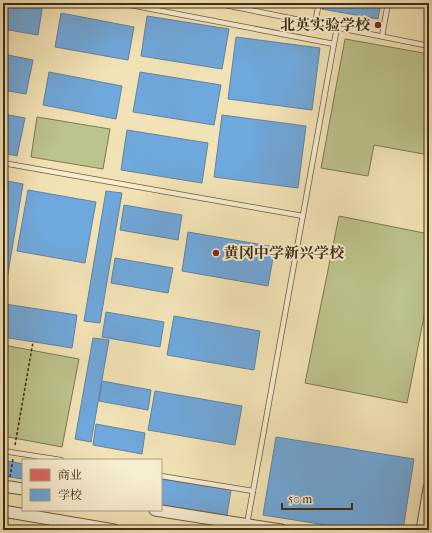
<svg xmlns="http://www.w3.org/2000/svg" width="432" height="533" font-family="'IM FELL French Canon','Noto Serif SC',serif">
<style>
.green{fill:#bdc38c;stroke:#7e784f}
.shops{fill:#e06666;stroke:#b0554d}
.schools{fill:#6fa8dc;stroke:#61839f}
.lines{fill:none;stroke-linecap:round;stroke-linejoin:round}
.service-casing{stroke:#6c5a3b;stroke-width:6}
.minor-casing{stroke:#6c5a3b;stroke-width:11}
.tertiary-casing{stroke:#6c5a3b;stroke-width:13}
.path{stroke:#3f2d12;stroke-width:1.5;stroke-dasharray:3 2;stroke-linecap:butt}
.service{stroke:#f7edd0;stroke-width:4.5}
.minor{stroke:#f7edd0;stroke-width:9}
.tertiary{stroke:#f7edd0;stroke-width:11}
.poi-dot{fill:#8f2418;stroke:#f7edd0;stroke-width:1.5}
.labels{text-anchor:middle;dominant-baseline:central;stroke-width:4;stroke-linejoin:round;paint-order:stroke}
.poi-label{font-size:15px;font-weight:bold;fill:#3f2d12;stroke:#f7edd0;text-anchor:end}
</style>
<rect width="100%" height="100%" fill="#f2e3b6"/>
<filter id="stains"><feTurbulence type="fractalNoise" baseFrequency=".005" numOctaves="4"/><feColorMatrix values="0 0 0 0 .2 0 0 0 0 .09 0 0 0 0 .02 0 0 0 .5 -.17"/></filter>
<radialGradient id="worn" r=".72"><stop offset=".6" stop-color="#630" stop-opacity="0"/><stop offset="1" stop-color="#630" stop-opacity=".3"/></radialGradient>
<g class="green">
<path d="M 345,39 L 429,54 L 429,155 L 374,145 L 368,176 L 321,168 Z"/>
<path d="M 37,117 L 110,129 L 103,169 L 31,157 Z"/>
<path d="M 339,216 L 429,234 L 429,291 L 407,403 L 305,383 Z"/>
<path d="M 3,345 L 79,359 L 62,447 L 3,436 Z"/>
</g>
<path class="shops" d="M 3,525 L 27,529 L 27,530 L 3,530 Z"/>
<g class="schools">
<path d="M 3,3 L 43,3 L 38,35 L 3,29 Z"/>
<path d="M 286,3 L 314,3 L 313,8 Z"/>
<path d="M 323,3 L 381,3 L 378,19 L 322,9 Z"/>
<path d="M 61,13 L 134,27 L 128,60 L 55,47 Z"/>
<path d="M 147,16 L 229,29 L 222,69 L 141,56 Z"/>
<path d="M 236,37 L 320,48 L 312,110 L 228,99 Z"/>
<path d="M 3,54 L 33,60 L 26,94 L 3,90 Z"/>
<path d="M 49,72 L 122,86 L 116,119 L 43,105 Z"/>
<path d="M 140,72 L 221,85 L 214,125 L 133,112 Z"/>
<path d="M 3,114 L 25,118 L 17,156 L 3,153 Z"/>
<path d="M 222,115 L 306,126 L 298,188 L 214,177 Z"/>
<path d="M 127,130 L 208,143 L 202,183 L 121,170 Z"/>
<path d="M 7,181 L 23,184 L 3,303 L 3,204 Z"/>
<path d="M 28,190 L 96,202 L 85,263 L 17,251 Z"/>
<path d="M 106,191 L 122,193 L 100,323 L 84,321 Z"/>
<path d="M 124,205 L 182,215 L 178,240 L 120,230 Z"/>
<path d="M 188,232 L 275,247 L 268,286 L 182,271 Z"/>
<path d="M 115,258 L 173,268 L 168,293 L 111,283 Z"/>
<path d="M 5,304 L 77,315 L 72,348 L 3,337 L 3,320 Z"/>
<path d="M 106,312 L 164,322 L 160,347 L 102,337 Z"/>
<path d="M 174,316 L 260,331 L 254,370 L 167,355 Z"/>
<path d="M 93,338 L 109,340 L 91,442 L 75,439 Z"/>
<path d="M 102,381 L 151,390 L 148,410 L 99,401 Z"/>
<path d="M 155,391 L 242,406 L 235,445 L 148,430 Z"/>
<path d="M 96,424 L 145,433 L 142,454 L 93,445 Z"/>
<path d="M 276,437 L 414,459 L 403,530 L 357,530 L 263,515 Z"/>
<path d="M 3,460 L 23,464 L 23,479 L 3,476 Z"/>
<path d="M 161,479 L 231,490 L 227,515 L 161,505 Z"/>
</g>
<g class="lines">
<defs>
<g id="service">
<path d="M 120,3 L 334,44"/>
<path d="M 215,3 L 429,46"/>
<path d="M 315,23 L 319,3"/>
<path d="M 382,36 L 388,3"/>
<path d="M 3,163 L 303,216"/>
<path d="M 3,451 L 61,460"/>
<path d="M 161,476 L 253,491"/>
<path d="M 247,524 L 337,27"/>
</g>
<path id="minor" d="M 53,530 L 55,520"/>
<g id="tertiary">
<path d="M 3,486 L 23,489"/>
<path d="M 155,510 L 281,530"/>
<path d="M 3,511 L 114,530"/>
<path d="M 422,530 L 429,488"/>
</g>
</defs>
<use href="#service" class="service-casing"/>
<use href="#minor" class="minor-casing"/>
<use href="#tertiary" class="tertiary-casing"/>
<g class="path">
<path d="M 15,445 L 33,342"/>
<path d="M 10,477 L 13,459"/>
</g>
<use href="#service" class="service"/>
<use href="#minor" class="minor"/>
<use href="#tertiary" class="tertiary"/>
</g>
<g class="poi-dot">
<circle cx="378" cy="25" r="4"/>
<circle cx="216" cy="253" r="4"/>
</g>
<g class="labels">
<g class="poi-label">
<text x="370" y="25">北英实验学校</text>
<text x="224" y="253" text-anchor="start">黄冈中学新兴学校</text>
</g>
</g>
<rect width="432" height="533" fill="none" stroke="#f2e3b6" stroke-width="16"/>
<rect x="4" y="4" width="424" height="525" fill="none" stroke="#3f2d12" stroke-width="2"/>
<rect x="8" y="8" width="416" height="517" fill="none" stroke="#3f2d12"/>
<rect x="22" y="459" width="140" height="52" fill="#f7edd0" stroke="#ada084"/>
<rect x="30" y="469" width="20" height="12" fill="#e06666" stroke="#ada084"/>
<text x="58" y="479" font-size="12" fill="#3f2d12">商业</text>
<rect x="30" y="489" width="20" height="12" fill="#6fa8dc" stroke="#ada084"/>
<text x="58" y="499" font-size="12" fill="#3f2d12">学校</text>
<path d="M282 503v6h70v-6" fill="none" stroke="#3f2d12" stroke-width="2"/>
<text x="288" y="503" font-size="12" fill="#3f2d12" stroke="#f7edd0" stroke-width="3" paint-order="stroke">50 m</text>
<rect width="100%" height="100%" filter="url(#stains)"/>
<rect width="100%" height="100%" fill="url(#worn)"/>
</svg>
